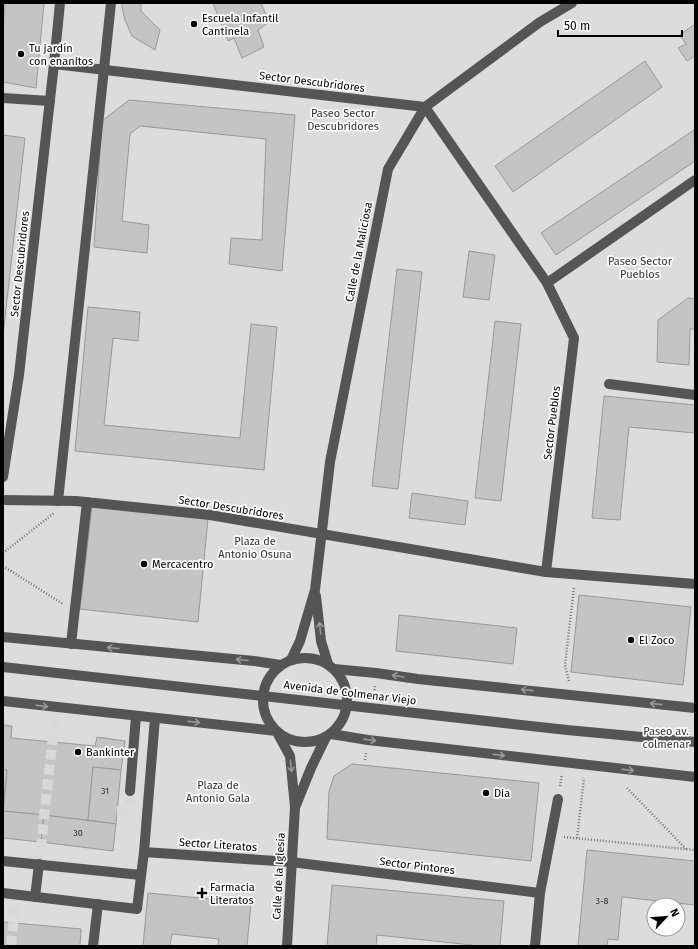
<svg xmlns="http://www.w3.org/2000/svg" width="698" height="949" font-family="'Fira Sans',sans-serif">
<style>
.green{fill:#dcdcdc;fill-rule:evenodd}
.building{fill:#c4c4c4;stroke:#999}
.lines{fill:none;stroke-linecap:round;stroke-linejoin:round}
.minor-tunnel{stroke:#d9d9d9;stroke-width:10;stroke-dasharray:10 5;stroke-linecap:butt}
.path{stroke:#777;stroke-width:2.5;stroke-dasharray:1 2;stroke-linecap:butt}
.minor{stroke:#555;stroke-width:10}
.oneway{stroke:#999}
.poi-dot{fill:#000;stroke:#fff;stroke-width:1.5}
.labels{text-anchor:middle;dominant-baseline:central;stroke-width:3.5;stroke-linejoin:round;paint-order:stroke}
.number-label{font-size:9px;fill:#313131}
.poi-label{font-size:11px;fill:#000;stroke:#fff;text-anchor:start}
.street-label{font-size:11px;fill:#000;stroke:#fff}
.park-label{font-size:11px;fill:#333;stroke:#fff}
</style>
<rect width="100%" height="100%" fill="#fff"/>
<path class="green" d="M 3,3 L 695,3 L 695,946 L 3,946 ZM 654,905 L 678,905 L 678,929 L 654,929 Z"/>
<g class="building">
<path d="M 5,3 L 44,3 L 36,88 L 3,82 L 3,26 Z"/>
<path d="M 122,3 L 141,3 L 141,11 L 160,30 L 155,50 L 132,36 L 125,20 L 122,7 Z"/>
<path d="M 213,3 L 261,3 L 269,22 L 258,30 L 264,47 L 242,58 L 234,38 L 228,41 Z"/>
<path d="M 695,24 L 695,56 L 687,61 L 678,48 L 686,44 L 680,35 Z"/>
<path d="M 645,61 L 662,87 L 513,192 L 495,166 Z"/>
<path d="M 129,100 L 295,115 L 282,271 L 229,264 L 231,238 L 262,240 L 266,139 L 140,126 L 130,134 L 122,221 L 149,225 L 147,253 L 94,247 L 102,121 Z"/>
<path d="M 694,130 L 695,161 L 556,255 L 541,233 Z"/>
<path d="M 3,135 L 25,138 L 3,336 Z"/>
<path d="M 469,251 L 495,255 L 489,300 L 463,297 Z"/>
<path d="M 397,269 L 422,272 L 398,489 L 372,486 Z"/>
<path d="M 688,298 L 695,299 L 695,329 L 690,329 L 689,365 L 657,362 L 658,320 Z"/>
<path d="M 88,307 L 140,312 L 138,341 L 113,338 L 104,425 L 240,438 L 251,324 L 277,327 L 264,470 L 75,451 Z"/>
<path d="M 495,321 L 521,324 L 501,501 L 475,498 Z"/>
<path d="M 604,396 L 695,405 L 695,433 L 629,427 L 620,520 L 592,518 Z"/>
<path d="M 412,493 L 468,501 L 465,525 L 409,518 Z"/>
<path d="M 92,506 L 208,519 L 198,622 L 80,609 Z"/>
<path d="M 579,595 L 691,607 L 683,685 L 571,672 Z"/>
<path d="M 399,615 L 517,628 L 513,664 L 396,651 Z"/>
<path d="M 3,725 L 12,726 L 11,738 L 95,746 L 97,737 L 125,741 L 121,770 L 93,767 L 88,820 L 3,811 L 7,770 L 3,770 Z"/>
<path d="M 352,764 L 539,783 L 531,861 L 327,839 L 329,791 L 334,776 Z"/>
<path d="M 93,767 L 121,770 L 116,824 L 88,820 Z"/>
<path d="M 3,770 L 7,770 L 3,812 Z"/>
<path d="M 3,811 L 44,815 L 41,842 L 3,838 Z"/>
<path d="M 44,815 L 116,824 L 113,851 L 41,842 Z"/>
<path d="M 587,850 L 695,861 L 695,905 L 622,897 L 618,940 L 608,939 L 607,946 L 578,946 Z"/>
<path d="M 332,885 L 504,901 L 500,946 L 472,946 L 472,945 L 377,935 L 376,946 L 327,946 Z"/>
<path d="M 148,893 L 251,903 L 247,946 L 218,946 L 219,939 L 172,934 L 170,946 L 143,946 Z"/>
<path d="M 3,922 L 81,929 L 80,946 L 3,946 Z"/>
</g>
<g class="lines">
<g class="minor-tunnel">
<path d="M 117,811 L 125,811 L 129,807 L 130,791"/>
<path d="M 39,864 L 56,708"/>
<path d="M 11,946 L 16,895"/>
</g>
<g class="path">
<path d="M 3,553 L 54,513"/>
<path d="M 3,566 L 63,604"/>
<path d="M 569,681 L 565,665 L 574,587"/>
<path d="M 374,696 L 375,685"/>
<path d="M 365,760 L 366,753"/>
<path d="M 560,786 L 562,774"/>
<path d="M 627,788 L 686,849"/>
<path d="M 564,837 L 695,850"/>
<path d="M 577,838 L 584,778"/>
</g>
<g class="minor">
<path d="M 54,64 L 60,3"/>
<path d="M 3,98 L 50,101"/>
<path d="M 609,384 L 695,395"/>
<path d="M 3,477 L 19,375 L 54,64 L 425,107 L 547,283 L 695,180"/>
<path d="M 3,500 L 76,501 L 210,515 L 546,572 L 695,584"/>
<path d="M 58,501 L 111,3"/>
<path d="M 546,572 L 574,338 L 547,283"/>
<path d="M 316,596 L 321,641 L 328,664"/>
<path d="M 3,637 L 254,661 L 281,665"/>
<path d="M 71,644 L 87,502"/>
<circle cx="305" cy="700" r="42"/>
<path d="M 291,660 L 300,641 L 315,590 L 330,462 L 388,169 L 425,107 L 540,22 L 572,3"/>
<path d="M 3,667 L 567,730 L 695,742"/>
<path d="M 334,669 L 376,673 L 418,679 L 695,708"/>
<path d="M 3,701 L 276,731"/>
<path d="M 155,718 L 144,852 L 291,862 L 540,893"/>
<path d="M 278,734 L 290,756 L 295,807 L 287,946"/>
<path d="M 331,734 L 368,740 L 695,777"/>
<path d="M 130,791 L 136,716"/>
<path d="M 296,805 L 311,768 L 326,737"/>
<path d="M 3,861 L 141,875"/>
<path d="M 3,893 L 137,909 L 144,852"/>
<path d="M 35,897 L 39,864"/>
<path d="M 93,946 L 98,904"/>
<path d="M 535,946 L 540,893 L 558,799"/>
</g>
</g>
<defs><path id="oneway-shaft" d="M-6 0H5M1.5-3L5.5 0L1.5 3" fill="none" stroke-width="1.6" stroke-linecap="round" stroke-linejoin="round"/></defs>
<g class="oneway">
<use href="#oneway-shaft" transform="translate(320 628) rotate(-97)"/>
<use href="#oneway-shaft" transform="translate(113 648) rotate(-175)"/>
<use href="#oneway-shaft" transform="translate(242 660) rotate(-175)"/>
<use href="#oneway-shaft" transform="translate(398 676) rotate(-171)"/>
<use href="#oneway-shaft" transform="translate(527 690) rotate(-174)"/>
<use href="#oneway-shaft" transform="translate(656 704) rotate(-174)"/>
<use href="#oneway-shaft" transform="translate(42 706) rotate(7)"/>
<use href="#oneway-shaft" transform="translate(194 722) rotate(6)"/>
<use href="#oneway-shaft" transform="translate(370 740) rotate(8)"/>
<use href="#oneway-shaft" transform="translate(499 755) rotate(7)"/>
<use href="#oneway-shaft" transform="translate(291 766) rotate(84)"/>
<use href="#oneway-shaft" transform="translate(628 770) rotate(6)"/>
</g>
<g class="poi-dot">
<circle cx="194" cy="24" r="4"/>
<circle cx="21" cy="54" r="4"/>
<circle cx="144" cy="564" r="4"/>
<circle cx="631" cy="640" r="4"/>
<circle cx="78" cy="752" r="4"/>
<circle cx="486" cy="793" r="4"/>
<path d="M200 887h4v4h4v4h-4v4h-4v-4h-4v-4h4z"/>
</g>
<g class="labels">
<g class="number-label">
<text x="105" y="791">31</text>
<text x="78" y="833">30</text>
<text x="602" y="901">3-8</text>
</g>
<g class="poi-label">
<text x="202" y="18">Escuela Infantil<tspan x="202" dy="13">Cantinela</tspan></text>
<text x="29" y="48">Tu jardín<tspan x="29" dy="13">con enanitos</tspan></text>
<text x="152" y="564">Mercacentro</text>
<text x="639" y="640">El Zoco</text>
<text x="86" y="752">Bankinter</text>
<text x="494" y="793">Dia</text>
<text x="210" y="887">Farmacia<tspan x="210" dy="13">Literatos</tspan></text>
</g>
<g class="street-label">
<text transform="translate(312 82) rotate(7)">Sector Descubridores</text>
<text transform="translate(359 252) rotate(-79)">Calle de la Maliciosa</text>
<text transform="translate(20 264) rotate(-84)">Sector Descubridores</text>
<text transform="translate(552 423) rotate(-83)">Sector Pueblos</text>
<text transform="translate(231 508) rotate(9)">Sector Descubridores</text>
<text transform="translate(350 693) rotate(7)">Avenida de Colmenar Viejo</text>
<text transform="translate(218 845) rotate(4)">Sector Literatos</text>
<text transform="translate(417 866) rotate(7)">Sector Pintores</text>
<text transform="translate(279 876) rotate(-87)">Calle de la Iglesia</text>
</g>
<g class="park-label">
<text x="343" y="113">Paseo Sector<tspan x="343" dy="13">Descubridores</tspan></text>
<text x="640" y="261">Paseo Sector<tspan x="640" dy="13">Pueblos</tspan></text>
<text x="255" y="541">Plaza de<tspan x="255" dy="13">Antonio Osuna</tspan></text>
<text x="666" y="731">Paseo av.<tspan x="666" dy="13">colmenar</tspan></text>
<text x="218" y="785">Plaza de<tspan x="218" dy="13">Antonio Gala</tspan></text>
</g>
</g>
<rect width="698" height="949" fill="none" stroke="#000000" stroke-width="8"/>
<g transform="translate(666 917) rotate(64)"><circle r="19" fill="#ffffff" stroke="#999999"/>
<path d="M0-3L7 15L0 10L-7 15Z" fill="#000000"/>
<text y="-6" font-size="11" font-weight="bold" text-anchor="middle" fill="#000000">N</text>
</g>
<path d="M558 30v6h124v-6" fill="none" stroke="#000000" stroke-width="2"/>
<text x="564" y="30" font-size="12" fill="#000000" stroke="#ffffff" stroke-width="3" paint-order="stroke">50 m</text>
</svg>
